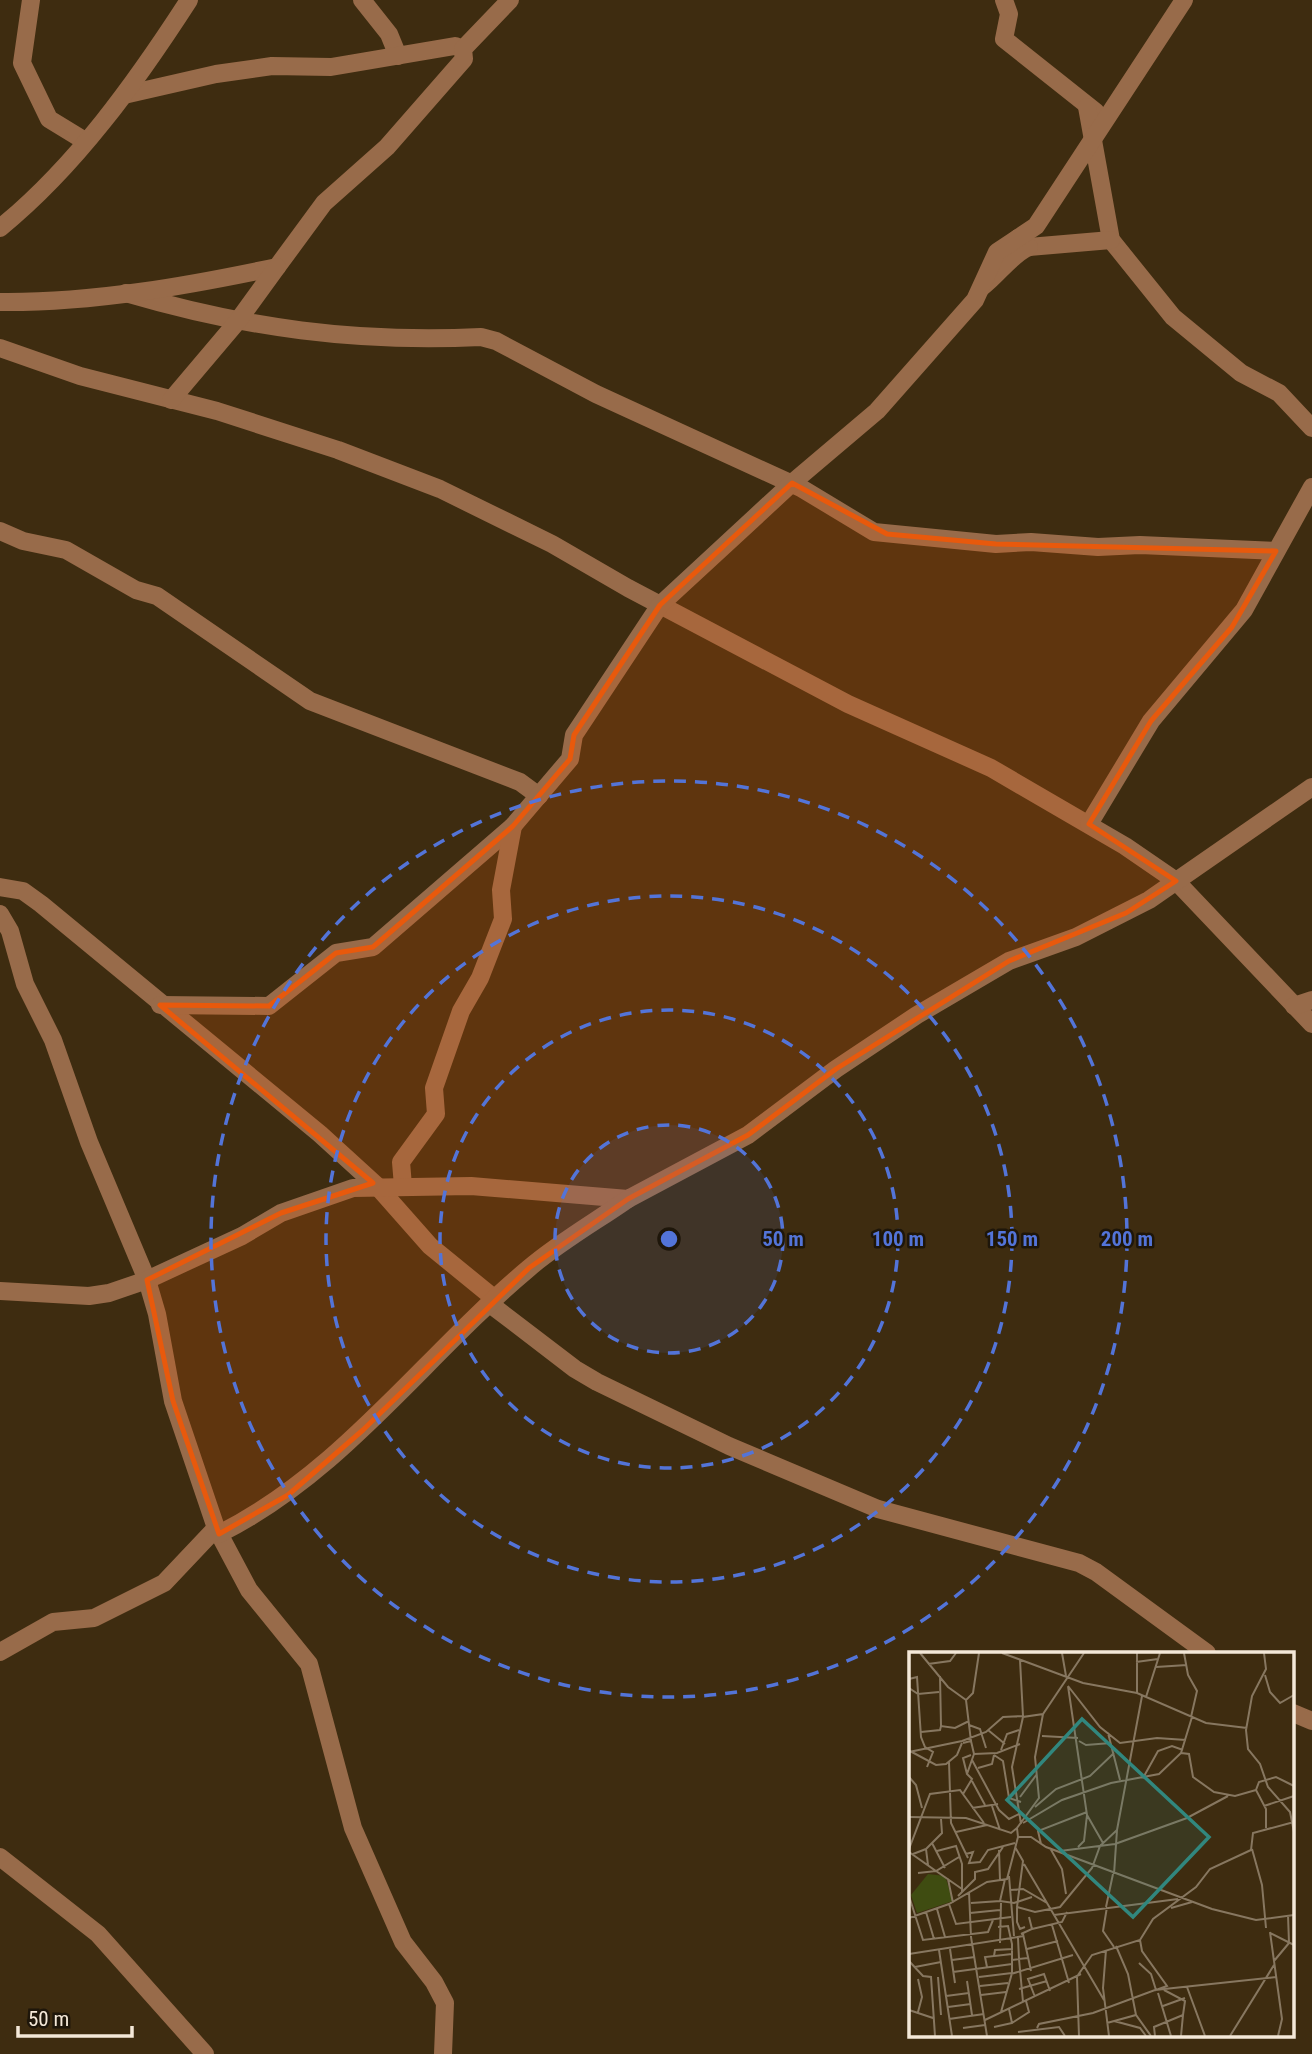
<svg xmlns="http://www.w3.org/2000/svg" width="1312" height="2054" font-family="'Roboto Condensed',sans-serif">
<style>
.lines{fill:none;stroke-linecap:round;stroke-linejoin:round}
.minor{stroke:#986b4a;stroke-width:18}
.marked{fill:#e8590c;fill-opacity:0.2;stroke:#e8590c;stroke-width:5;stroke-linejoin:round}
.ring{fill:none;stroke:#5374d8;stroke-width:3.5;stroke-dasharray:12 9}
.inset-road{fill:none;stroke:#877760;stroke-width:2}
.view{fill:#31877e;fill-opacity:0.15;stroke:#31877e;stroke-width:3.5}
.inset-edge{fill:none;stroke:#f4e8d8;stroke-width:3.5}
.centre{fill:#5374d8;stroke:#1e160a;stroke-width:3.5}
.ring-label{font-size:21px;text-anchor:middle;font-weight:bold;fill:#5374d8;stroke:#1e160a;stroke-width:5;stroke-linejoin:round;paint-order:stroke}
</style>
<rect width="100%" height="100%" fill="#3e2c10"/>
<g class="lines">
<g class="minor">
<path d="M 31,0 L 22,63 L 49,119 L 85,141"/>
<path d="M 362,0 L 389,34 L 398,56"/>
<path d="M 1004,0 L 1009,14 L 1004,39 L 1096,112"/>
<path d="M 124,95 L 216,74 L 272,66 L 331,67 L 455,46 L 463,49"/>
<path d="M 1087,107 L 1111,240 L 1173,317 L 1241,373 L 1279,393 L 1312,428"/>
<path d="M 0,228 C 76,166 136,82 189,0"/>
<path d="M 1018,238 L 1029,247 L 1111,240"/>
<path d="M 982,287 C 998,275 1013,253 1029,247"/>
<path d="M 126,293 C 245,328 356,343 481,337 L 496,341 L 596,394 L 801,488 L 874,532 L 996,544 L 1031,542 L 1098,547 L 1140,545 L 1276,551"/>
<path d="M 0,302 C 92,303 187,286 277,267 L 324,203 L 387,147 L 464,59 L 463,49 L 510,0"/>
<path d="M 0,348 L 80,376 L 217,411 L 338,450 L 440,489 L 552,544 L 628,588 L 848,704 L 991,768 L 1125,846 L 1176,881 L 1312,1024"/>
<path d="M 171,400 L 237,322 L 277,267"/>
<path d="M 0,531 L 23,541 L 66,550 L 136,590 L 157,596 L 310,701 L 520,782 L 539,796"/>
<path d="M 1089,824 L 1151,721 L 1244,610 L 1312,487"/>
<path d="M 0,887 L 23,891 L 41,904 L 320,1134 L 377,1186 L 430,1246 L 495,1299"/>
<path d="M 0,914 L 10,931 L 25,984 L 53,1040 L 89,1142 L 147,1280 L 157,1314 L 173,1401 L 216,1528 L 249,1590 L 309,1664 L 353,1828 L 403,1942 L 434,1982 L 445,2003 L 443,2054"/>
<path d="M 160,1005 L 269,1006 L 336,953 L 373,947 L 513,826 L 570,759 L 574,735 L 660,605 L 792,483 L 877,411 L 975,300 L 997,252 L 1036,226 L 1184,0"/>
<path d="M 1294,1006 L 1312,1000"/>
<path d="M 403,1186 L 401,1162 L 436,1114 L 434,1088 L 461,1011 L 480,978 L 503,919 L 501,890 L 513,826"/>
<path d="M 0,1291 L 89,1296 L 109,1293 L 147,1280 L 242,1236 L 281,1213 L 353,1188 L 471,1186 L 628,1199 L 748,1135 L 836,1069 L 917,1015 L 1009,961 L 1076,937 L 1149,900 L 1312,787"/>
<path d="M 490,1304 L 575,1369 L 597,1382 L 729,1446 L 878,1509 L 1079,1563 L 1096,1572 L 1207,1653"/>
<path d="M 219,1534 C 343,1472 423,1357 528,1269 C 558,1243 595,1222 628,1199"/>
<path d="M 0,1652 L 53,1622 L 94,1618 L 164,1583 L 216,1528"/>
<path d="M 1293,1713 L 1312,1721"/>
<path d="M 0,1857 L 98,1934 L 205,2054"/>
</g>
</g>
<path class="marked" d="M 792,483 L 887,534 L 996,544 L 1276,551 L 1232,627 L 1151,721 L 1089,824 L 1176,881 L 1126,913 L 1009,961 L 836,1069 L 748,1135 L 628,1199 L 529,1268 L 363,1430 L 288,1495 L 219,1534 L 173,1401 L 147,1280 L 281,1213 L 373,1183 L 160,1005 L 269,1006 L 336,953 L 373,947 L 513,826 L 570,759 L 574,735 L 660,605 Z"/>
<circle cx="669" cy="1239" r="114" fill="#5374d8" fill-opacity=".12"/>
<g class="ring">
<circle cx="669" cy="1239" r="114"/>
<circle cx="669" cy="1239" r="229"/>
<circle cx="669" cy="1239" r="343"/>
<circle cx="669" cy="1239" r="458"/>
</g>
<g transform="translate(909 1652)">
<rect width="385" height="385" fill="#3e2c10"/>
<path d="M 19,222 L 36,224 L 44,249 L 8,261 L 2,243 Z" fill="#3f4c11"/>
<path class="inset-road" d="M 11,1 L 39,35 L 57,48M 93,1 L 174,31 L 228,41 L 297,71 L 338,76M 153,1 L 157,24M 228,1 L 228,41M 275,1 L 279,23 L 288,39 L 282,65M 355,1 L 357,17 L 343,44 L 337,78 L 339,97 L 351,112 L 359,135 L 381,160 L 385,180M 227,10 L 249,7M 19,12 L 41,9 L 47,1M 247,15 L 278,13M 356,23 L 361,40 L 371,51 L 385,43M 31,24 L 32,74M 0,27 L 8,25 L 12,85 L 16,95 L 24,100 L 18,115M 159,34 L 178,163 L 175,189 L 169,195M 159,34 L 191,75 L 211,91 L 248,86 L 277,88M 0,36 L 9,42 L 30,40M 237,45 L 251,1M 134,62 L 126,105 L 130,146 L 108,176 L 109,185 L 122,185 L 137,195 L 303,257 L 347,268 L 385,263M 60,73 L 71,77 L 77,96M 79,78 L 96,92M 12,80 L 31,78 L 32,74 L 46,76 L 60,69M 199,81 L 211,128M 133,84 L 169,86M 170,89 L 177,93 L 202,91M 54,91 L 62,89 L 57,48 L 64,41 L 70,1M 92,98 L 98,82 L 110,78M 1,99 L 27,113 L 37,112 L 48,103 L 53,91M 0,100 L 53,89 L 77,80 L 94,65 L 114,64 L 111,8M 272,101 L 280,102 L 284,125 L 305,140 L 326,144 L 347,138M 65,102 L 88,101 L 111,92M 85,103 L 94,109 L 100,146 L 112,150M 63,108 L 90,158 L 100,167 L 112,161M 40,110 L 42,171 L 59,206M 69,116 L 83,112 L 85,103M 58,122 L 54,106 L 62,103M 0,125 L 7,133 L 13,156M 234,126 L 249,99 L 263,94 L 274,98M 63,129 L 76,153M 54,142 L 63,127 L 58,122 L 65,102 L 62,89M 111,145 L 128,122M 83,154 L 91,178M 355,154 L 385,144M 126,155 L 147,137 L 181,124 L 205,101M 63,156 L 89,152M 178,163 L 194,191M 0,165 L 57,166 L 102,181 L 108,176M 114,171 L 153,148 L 202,131 L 250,122 L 272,101 L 283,65M 112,172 L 103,115 L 114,65 L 134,62 L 175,1M 357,176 L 357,157 L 347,138 L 350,130 L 367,125 L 385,134M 47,180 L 78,173M 23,191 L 36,216M 132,192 L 129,179 L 178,160M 206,192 L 278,166 L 319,144M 106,195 L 114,209 L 108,255 L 126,260 L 151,255 L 183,216 L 191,194 L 208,178 L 233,44M 141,196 L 153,217 L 157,242M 0,197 L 21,142 L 51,138 L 75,171M 17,197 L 33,181 L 32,167M 343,197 L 353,233 L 357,276M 90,198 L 91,228M 28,199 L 47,194 L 53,212 L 53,240M 151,199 L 206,192M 0,200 L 27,219 L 50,205M 4,202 L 17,197 L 19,213M 57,202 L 64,200 L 60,211 L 71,210 L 79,198 L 106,191M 115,212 L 138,251M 9,221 L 27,219 L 53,237M 205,222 L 208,178M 100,224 L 105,284M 39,227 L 44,251M 101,238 L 114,237 L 138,251 L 195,348M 60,240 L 62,285 L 78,384M 0,244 L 14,288 L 79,280 L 84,268M 49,244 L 66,227 L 66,220 L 79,217 L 94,195M 91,249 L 105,251 L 123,245M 62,251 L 91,249 L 96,227M 40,252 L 47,272 L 102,265M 108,255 L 108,270 L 111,277 L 116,275M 197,255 L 204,222M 198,255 L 194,279 L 205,295M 262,256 L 283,250M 28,257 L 36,285M 17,260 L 25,287M 61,261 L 91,258M 145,263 L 269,247M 379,263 L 380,291M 0,266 L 40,252 L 78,230 L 98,227 L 109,185M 143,273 L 160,331M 89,275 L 99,274 L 103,292 L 103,321 L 92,360M 123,277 L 153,270 L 158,260M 361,280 L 373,367 L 369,384M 361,281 L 385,293M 112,282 L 123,277 L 120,265M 114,282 L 122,319M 109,286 L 110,307 L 119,306M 91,291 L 92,251M 207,294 L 219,322 L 227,363M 41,297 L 46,331M 118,297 L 149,289M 30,298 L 43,384M 197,298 L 194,336 L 200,384M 0,302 L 115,284M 85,304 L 86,298 L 104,297M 43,308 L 66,305M 103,308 L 110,307 L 114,350M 0,309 L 14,324 L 22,325 L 26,384M 365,309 L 380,291M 230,311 L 242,322 L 247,338 L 258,334 L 233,299 L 231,288M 6,315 L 32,310M 78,315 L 76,305 L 103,302M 44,320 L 103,312M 102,322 L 164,303M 169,323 L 183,303 L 231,288 L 244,267 L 287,235 L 301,217 L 342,198 L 344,181 L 385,170M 29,325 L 32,363M 70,325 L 103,321M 168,325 L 170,384M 58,329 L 63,363M 71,334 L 99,331M 278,335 L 296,384M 110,337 L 138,329M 249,341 L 262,384M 72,343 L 97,340M 37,344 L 60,341M 126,345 L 119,327 L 135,322 L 141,339M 254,354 L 276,346M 39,355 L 62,352M 0,358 L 24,366M 9,360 L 13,345 L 9,327M 40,367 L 75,362M 76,368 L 172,322M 205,369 L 231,376 L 237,384M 103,371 L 120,360 L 117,349M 198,371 L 227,363 L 242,384M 85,375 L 103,371 L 100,357M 54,376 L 76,373M 128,376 L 130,372 L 184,361 L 246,338 L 367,325M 109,380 L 150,375 L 156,384M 246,384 L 245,375 L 274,363 L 276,349 L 255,338M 272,384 L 274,363M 321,384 L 365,313"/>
<path class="view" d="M 173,67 L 300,185 L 224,265 L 98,148 Z"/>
<rect width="385" height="385" class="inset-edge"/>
</g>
<circle cx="669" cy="1239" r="10" class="centre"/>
<g class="ring-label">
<text x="783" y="1246">50 m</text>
<text x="898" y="1246">100 m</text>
<text x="1012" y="1246">150 m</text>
<text x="1127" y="1246">200 m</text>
</g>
<path d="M18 2026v10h114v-10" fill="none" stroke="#f4e8d8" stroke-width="3.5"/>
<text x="28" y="2026" font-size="21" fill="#f4e8d8" stroke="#1e160a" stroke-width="5" paint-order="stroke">50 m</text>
</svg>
